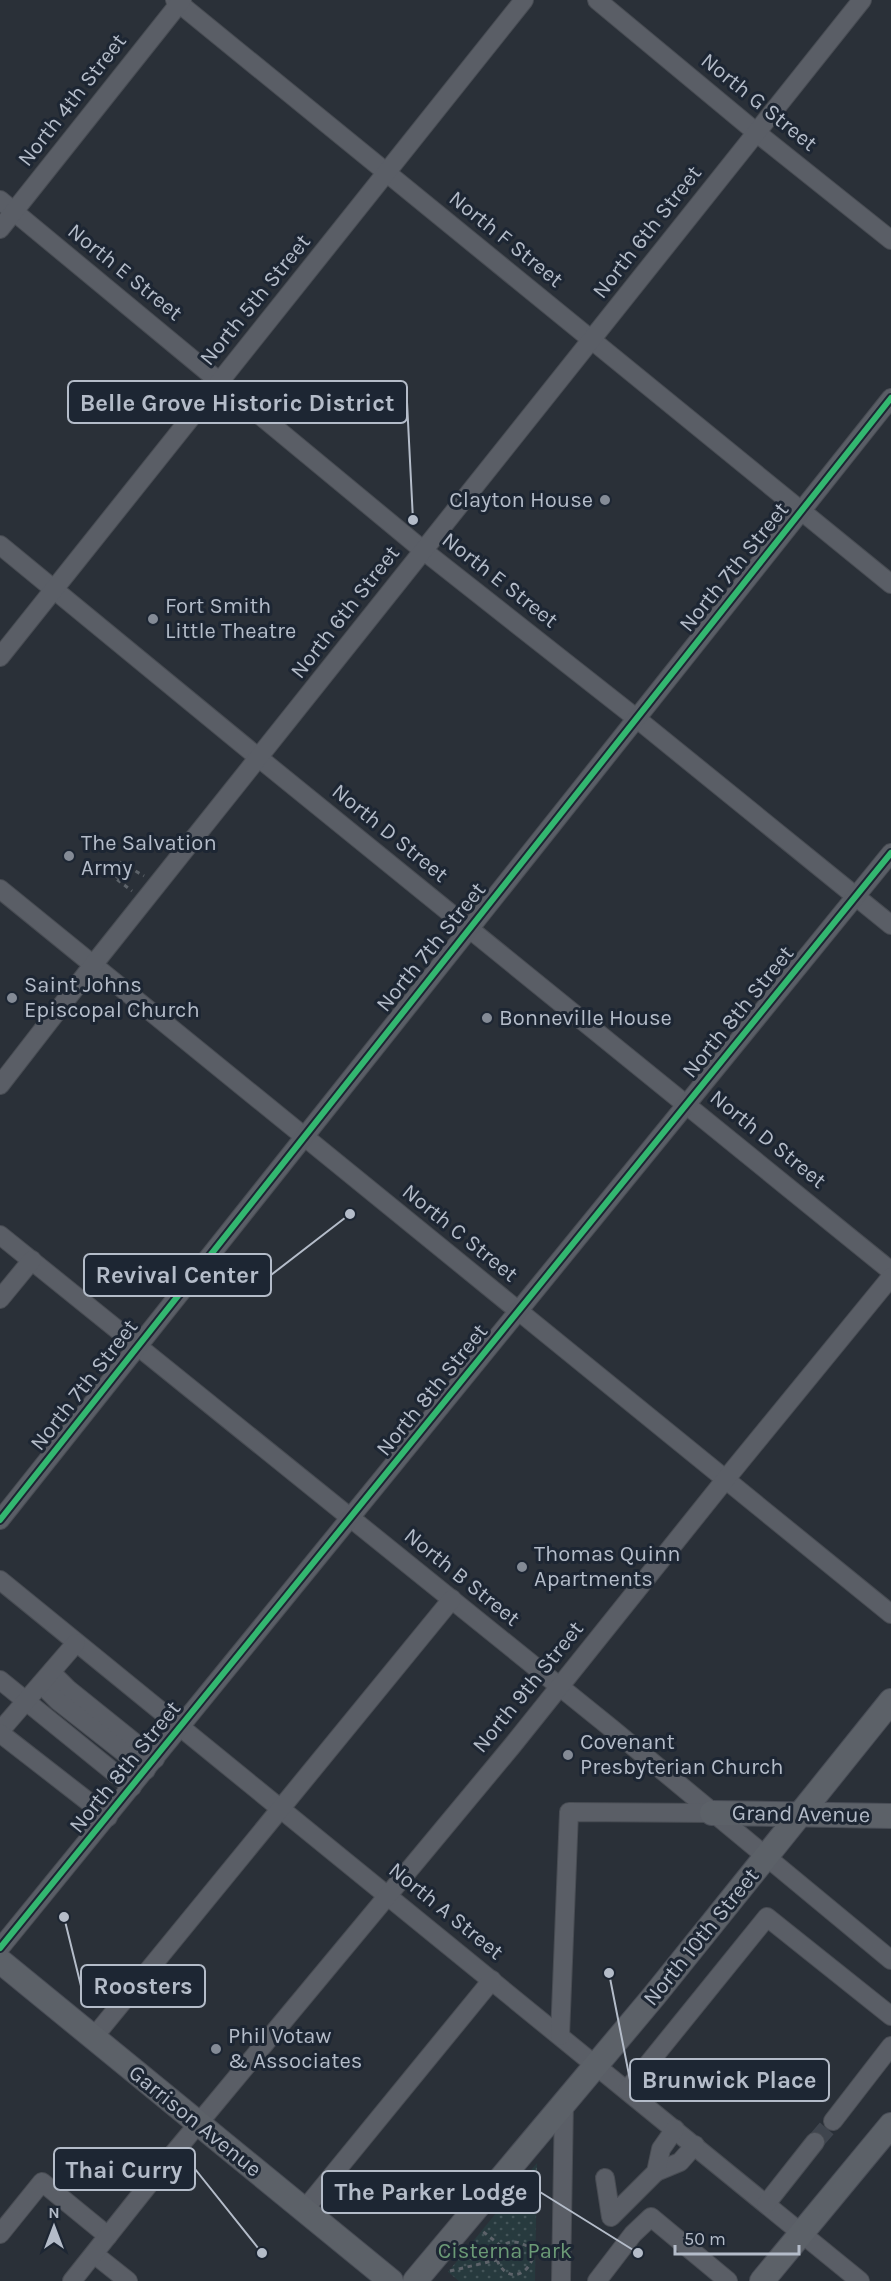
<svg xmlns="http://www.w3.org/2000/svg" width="891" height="2281" font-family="Karla,sans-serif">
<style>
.park{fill:url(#park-dots)}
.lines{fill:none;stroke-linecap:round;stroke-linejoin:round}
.minor-tunnel{stroke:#3f454e;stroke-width:18;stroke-dasharray:18 9;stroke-linecap:butt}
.minor-casing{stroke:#484c53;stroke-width:20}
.major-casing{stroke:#484c55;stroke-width:26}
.path{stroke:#5d636a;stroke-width:3;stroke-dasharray:4.5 4.5;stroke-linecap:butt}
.minor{stroke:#5a5e66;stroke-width:18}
.major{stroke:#5c6168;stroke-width:24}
.cycleway-casing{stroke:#1d2633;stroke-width:10}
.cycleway{stroke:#33b770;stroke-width:6}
.poi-dot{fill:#848b96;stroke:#1d2633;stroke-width:2}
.labels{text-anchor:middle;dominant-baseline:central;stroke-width:6;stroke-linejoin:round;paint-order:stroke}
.street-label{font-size:22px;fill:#b4bcc9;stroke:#1d2633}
.poi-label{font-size:22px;fill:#b4bcc9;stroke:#1d2633;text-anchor:start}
.park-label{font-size:22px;fill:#6b9a76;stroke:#1d2633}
.leader{fill:none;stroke:#b4bcc9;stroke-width:2}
.callout-dot{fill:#b4bcc9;stroke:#1d2633;stroke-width:2}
.callout{fill:#1d2633;stroke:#b4bcc9;stroke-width:2}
.callout-label{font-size:24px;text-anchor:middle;font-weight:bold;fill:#b4bcc9}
</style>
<defs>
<pattern id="park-dots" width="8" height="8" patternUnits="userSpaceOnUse" patternTransform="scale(1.5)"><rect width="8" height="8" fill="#273a3e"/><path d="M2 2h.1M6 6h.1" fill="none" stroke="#445559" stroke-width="1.8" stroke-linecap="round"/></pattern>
</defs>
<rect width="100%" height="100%" fill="#2a3038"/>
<path class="park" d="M 537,2163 L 535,2281 L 459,2281 L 448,2272 Z"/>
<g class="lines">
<path class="minor-tunnel" d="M 815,2142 L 833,2121"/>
<defs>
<g id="minor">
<path d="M 175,0 L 891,584"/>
<path d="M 597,0 L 757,133 L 891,240"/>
<path d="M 0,200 L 424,551 L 636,718 L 891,925"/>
<path d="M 0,229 L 182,0"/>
<path d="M 0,545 L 259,758 L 891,1271"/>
<path d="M 0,657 L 524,0"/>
<path d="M 0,889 L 891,1614"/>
<path d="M 0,1085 L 93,965 L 862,0"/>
<path d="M 0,1235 L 611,1728 L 891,1960"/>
<path d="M 0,1299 L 32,1260"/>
<path d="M 0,1520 L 891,398"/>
<path d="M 0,1580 L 860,2281"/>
<path d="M 53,1670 L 55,1676 L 68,1689 L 155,1759"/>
<path d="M 0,1680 L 132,1787"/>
<path d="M 41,1684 L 58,1701 L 146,1770"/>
<path d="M 0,1731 L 76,1643"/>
<path d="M 0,1733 L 108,1817"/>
<path d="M 0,1948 L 891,853"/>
<path d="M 560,2036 L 569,1812 L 712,1813"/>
<path d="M 93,2038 L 452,1599"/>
<path d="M 627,2090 L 767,1917 L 891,2016"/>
<path d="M 833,2121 L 891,2046"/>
<path d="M 656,2172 L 680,2162 L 695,2145"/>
<path d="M 605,2178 L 611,2217 L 656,2172 L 661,2149 L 675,2129"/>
<path d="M 766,2204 L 815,2142"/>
<path d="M 304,2210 L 492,1980"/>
<path d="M 0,2234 L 42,2182 L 108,2236"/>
<path d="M 94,2254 L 128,2281"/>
<path d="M 72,2281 L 173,2154 L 512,1746 L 725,1480 L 891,1277"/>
<path d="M 561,2281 L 564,2101"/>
<path d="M 597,2281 L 633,2234 L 651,2217 L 728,2281"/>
</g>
<g id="major">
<path d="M 712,1813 L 891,1816"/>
<path d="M 0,1961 L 391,2281"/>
<path d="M 415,2281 L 654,1996 L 891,1701"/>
<path d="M 762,2281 L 891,2125"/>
</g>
</defs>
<use href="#minor" class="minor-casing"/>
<use href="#major" class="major-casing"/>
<g class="path">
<path d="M 120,862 L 144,876"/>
<path d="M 110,874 L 132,891"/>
<path d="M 116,878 L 127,866"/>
<path d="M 497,2260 C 505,2280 524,2279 532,2260 L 527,2246 C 517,2241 511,2240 502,2246"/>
<path d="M 450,2271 L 497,2260 L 501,2246 L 481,2230"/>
</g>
<use href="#minor" class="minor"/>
<use href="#major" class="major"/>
<defs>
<g id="cycleway">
<path d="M 0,1520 L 891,398"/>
<path d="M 0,1948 L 891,853"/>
</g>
</defs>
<use href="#cycleway" class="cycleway-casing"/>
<use href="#cycleway" class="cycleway"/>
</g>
<g class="poi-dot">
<circle cx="605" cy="500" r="6"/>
<circle cx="153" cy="619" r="6"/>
<circle cx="69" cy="856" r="6"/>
<circle cx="12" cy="998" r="6"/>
<circle cx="487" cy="1018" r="6"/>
<circle cx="522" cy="1567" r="6"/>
<circle cx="568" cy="1755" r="6"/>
<circle cx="216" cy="2049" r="6"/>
</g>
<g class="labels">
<g class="street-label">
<text transform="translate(72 100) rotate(-52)">North 4th Street</text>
<text transform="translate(759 102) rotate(39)">North G Street</text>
<text transform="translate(647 232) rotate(-52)">North 6th Street</text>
<text transform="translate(506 239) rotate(39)">North F Street</text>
<text transform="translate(125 272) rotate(39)">North E Street</text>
<text transform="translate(255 300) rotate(-51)">North 5th Street</text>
<text transform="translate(734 567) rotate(-51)">North 7th Street</text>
<text transform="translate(500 580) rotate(38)">North E Street</text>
<text transform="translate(345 612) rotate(-52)">North 6th Street</text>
<text transform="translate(390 833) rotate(39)">North D Street</text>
<text transform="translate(431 947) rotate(-51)">North 7th Street</text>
<text transform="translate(738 1012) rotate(-51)">North 8th Street</text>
<text transform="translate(768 1139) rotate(39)">North D Street</text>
<text transform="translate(460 1233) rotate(39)">North C Street</text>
<text transform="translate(84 1385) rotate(-52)">North 7th Street</text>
<text transform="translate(432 1390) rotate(-51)">North 8th Street</text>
<text transform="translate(462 1577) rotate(39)">North B Street</text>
<text transform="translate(528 1687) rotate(-51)">North 9th Street</text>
<text transform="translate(125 1767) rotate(-51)">North 8th Street</text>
<text transform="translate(801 1814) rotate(1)">Grand Avenue</text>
<text transform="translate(446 1911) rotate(39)">North A Street</text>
<text transform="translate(701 1937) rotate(-51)">North 10th Street</text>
<text transform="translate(195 2121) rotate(39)">Garrison Avenue</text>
</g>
<g class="poi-label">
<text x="593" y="500" text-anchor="end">Clayton House</text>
<text x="165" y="606">Fort Smith<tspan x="165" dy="25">Little Theatre</tspan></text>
<text x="81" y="843">The Salvation<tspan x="81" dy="25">Army</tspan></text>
<text x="24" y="985">Saint Johns<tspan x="24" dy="25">Episcopal Church</tspan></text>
<text x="499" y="1018">Bonneville House</text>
<text x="534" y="1554">Thomas Quinn<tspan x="534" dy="25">Apartments</tspan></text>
<text x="580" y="1742">Covenant<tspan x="580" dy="25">Presbyterian Church</tspan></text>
<text x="228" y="2036">Phil Votaw<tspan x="228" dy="25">&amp; Associates</tspan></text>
</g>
<g class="park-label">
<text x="505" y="2251">Cisterna Park</text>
</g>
</g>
<path class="leader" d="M413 520L407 402M350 1214L271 1275M64 1917L81 1986M609 1973L630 2080M262 2253L195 2169M638 2253L540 2192"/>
<g class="callout-dot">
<circle cx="413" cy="520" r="6"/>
<circle cx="350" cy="1214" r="6"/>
<circle cx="64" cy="1917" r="6"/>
<circle cx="609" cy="1973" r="6"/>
<circle cx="262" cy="2253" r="6"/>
<circle cx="638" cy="2253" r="6"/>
</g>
<g class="callout">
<rect x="68" y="381" width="339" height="42" rx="6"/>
<rect x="84" y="1254" width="187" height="42" rx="6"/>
<rect x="81" y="1965" width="124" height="42" rx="6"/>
<rect x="630" y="2059" width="199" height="42" rx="6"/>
<rect x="54" y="2148" width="141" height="42" rx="6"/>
<rect x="322" y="2171" width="218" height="42" rx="6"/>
</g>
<g class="callout-label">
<text x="237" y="411">Belle Grove Historic District</text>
<text x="177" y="1283">Revival Center</text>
<text x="143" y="1994">Roosters</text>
<text x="729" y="2088">Brunwick Place</text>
<text x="124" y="2178">Thai Curry</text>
<text x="431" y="2200">The Parker Lodge</text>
</g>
<g transform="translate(54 2227)" stroke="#1d2633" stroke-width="4.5" paint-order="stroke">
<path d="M0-4.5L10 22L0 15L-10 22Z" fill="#b4bcc9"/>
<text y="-9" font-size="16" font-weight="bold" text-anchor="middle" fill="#b4bcc9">N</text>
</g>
<path d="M675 2245v9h124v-9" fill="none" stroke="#b4bcc9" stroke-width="3"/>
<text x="684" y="2245" font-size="18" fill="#b4bcc9" stroke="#1d2633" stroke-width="4.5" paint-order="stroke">50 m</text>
</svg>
